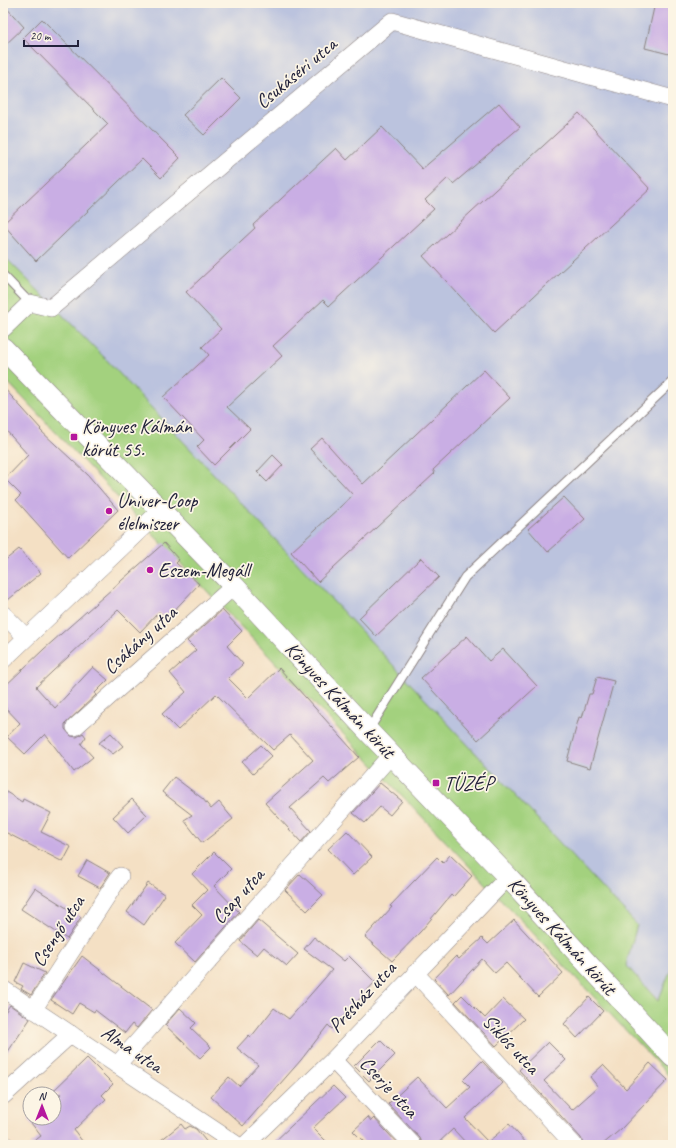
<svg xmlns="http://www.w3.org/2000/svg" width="676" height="1148" font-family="Caveat,sans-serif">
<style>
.industrial{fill:#bbc3de}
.green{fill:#a3d17e;stroke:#627a5c}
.building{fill:#c9aee4}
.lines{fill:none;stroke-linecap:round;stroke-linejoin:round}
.service-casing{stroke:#8b8180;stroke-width:10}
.minor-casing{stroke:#8b8180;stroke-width:18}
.tertiary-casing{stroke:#8b8180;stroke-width:22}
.service{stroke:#fff;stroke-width:8}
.minor{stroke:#fff;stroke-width:17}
.tertiary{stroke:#fff;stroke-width:21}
.poi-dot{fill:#b5179e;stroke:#fcf5e5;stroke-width:1.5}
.labels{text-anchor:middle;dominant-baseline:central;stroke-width:3.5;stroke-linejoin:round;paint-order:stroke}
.street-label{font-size:20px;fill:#22223b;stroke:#fcf5e5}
.poi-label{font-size:20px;fill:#22223b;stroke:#fcf5e5;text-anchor:start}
</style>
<rect width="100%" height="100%" fill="#fcf5e5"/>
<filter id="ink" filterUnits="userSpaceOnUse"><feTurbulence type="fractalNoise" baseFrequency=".025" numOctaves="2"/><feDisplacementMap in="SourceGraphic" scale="8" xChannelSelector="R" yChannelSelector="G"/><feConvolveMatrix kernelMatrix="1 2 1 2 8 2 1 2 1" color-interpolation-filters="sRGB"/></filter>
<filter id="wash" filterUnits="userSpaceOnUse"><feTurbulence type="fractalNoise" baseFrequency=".012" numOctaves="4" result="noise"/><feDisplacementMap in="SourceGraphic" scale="16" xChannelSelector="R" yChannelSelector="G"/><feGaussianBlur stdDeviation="0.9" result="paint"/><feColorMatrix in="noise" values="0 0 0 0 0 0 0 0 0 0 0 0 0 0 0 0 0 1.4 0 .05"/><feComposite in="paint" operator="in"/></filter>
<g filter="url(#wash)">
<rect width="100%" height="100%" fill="#f4e0c4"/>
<path class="industrial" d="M 3,3 L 673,3 L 673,964 L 659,1001 L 626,965 L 637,925 L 103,356 L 3,255 Z"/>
<path class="green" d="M 3,255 L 103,356 L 637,925 L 626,965 L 658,1001 L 673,964 L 673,1080 L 3,377 Z"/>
<g id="blocks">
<g class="building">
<path d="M 655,3 L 673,3 L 673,55 L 645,48 Z"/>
<path d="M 3,4 L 24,27 L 3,47 Z"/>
<path d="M 42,19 L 180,158 L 161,178 L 142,159 L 36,261 L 3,224 L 108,124 L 23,38 Z"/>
<path d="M 221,78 L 241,98 L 204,135 L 183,115 Z"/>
<path d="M 499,103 L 520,127 L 453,184 L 448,178 L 425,200 L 434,209 L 329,306 L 323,300 L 273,346 L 282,356 L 227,407 L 250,429 L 214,465 L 197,447 L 204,440 L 163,397 L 209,355 L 202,347 L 221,329 L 186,292 L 255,228 L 253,225 L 336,148 L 347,160 L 382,127 L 422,169 Z"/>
<path d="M 579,113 L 650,189 L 494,333 L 423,256 Z"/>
<path d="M 484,370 L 510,398 L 433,470 L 435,473 L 318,582 L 291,552 L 353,495 L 310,449 L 322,438 L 363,484 Z"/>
<path d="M 3,387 L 41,429 L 40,430 L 88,475 L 118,510 L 68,558 L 16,500 L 21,495 L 5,479 L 28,455 L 3,427 Z"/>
<path d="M 273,455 L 283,465 L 267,482 L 257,472 Z"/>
<path d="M 564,497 L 585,519 L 548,552 L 528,529 Z"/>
<path d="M 164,543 L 179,560 L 176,563 L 199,584 L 166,619 L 159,612 L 140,632 L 118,610 L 36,687 L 55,708 L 93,667 L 108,680 L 95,693 L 96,695 L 65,724 L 65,729 L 71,736 L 77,737 L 83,733 L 86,737 L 81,744 L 93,757 L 74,772 L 45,734 L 25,754 L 7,737 L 20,723 L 3,705 L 3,688 L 44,649 Z"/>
<path d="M 19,549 L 41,573 L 3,604 L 3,562 Z"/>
<path d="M 421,558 L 439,577 L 376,636 L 359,618 Z"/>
<path d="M 222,610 L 242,631 L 227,646 L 243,664 L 228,678 L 248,698 L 279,668 L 359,757 L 329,783 L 324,778 L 290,808 L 311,831 L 301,842 L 265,803 L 313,760 L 290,735 L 273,750 L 216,694 L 178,730 L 162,714 L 186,692 L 170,673 L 196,650 L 187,641 Z"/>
<path d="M 467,636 L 489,661 L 503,649 L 537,686 L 478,740 L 421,678 Z"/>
<path d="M 597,677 L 614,681 L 590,768 L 567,761 L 579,717 L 582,718 L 589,694 L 592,694 Z"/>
<path d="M 111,733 L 123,746 L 113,754 L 99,743 Z"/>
<path d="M 261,745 L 272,756 L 253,774 L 242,762 Z"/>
<path d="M 174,777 L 203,799 L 211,809 L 219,802 L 233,819 L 202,843 L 184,820 L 192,815 L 162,792 Z"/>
<path d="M 380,783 L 402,801 L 390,815 L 380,807 L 365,823 L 353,813 Z"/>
<path d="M 3,790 L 22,802 L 23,799 L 51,813 L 41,832 L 71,847 L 63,862 L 3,831 Z"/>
<path d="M 132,799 L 147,815 L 128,833 L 113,817 Z"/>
<path d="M 347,831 L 372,857 L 353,875 L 328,849 Z"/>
<path d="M 214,852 L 231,869 L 214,886 L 239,912 L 195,962 L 175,943 L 202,915 L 192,905 L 207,890 L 192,874 Z"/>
<path d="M 450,855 L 472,876 L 453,897 L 451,895 L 421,931 L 392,961 L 365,937 L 392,907 L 390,906 L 437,857 L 443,863 Z"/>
<path d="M 87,860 L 110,873 L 100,888 L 78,876 Z"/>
<path d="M 300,874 L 323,895 L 307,911 L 285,890 Z"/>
<path d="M 148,883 L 165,895 L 144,925 L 127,912 Z"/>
<path d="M 35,888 L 81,917 L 67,939 L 21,909 Z"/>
<path d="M 258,920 L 298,954 L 287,966 L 264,947 L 257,955 L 240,941 Z"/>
<path d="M 514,920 L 563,973 L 538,997 L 506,963 L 495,973 L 482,959 L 449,995 L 434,979 L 456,956 L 459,959 L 482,938 L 488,944 Z"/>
<path d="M 314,937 L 344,961 L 349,956 L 375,982 L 332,1029 L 328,1025 L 301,1060 L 243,1126 L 211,1097 L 229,1077 L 239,1086 L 258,1065 L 237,1048 L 249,1035 L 251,1037 L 274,1008 L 289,1019 L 332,970 L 304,949 Z"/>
<path d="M 82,956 L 152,1010 L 137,1028 L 132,1024 L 125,1033 L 95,1010 L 94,1012 L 79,1003 L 72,1014 L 51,1000 Z"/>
<path d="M 24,963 L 45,973 L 31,995 L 21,989 L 23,986 L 15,982 Z"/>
<path d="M 462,995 L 485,1018 L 503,999 L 524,1019 L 496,1046 L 455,1002 Z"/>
<path d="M 589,997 L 603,1011 L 577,1038 L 564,1024 Z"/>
<path d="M 10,1005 L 30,1019 L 3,1059 L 3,1015 Z"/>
<path d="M 180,1008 L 196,1023 L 191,1028 L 211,1047 L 200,1058 L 165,1025 Z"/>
<path d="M 380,1040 L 395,1055 L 369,1081 L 354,1066 Z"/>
<path d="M 548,1042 L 566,1060 L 544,1081 L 572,1110 L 598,1087 L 590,1077 L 603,1065 L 626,1089 L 650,1063 L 668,1080 L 621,1129 L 602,1145 L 584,1145 L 581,1138 L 519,1070 Z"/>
<path d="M 87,1058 L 113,1084 L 102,1095 L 106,1099 L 74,1130 L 85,1145 L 29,1145 L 41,1136 L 28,1119 L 30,1117 L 54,1118 L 54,1099 L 61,1094 L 50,1094 Z"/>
<path d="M 482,1061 L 503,1083 L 465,1118 L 488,1142 L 509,1124 L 528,1145 L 468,1145 L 453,1129 L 436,1145 L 423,1145 L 420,1138 L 388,1104 L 417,1077 L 447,1108 L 470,1087 L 463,1080 Z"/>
<path d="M 333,1086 L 345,1098 L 313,1128 L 330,1145 L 271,1145 Z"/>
<path d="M 368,1117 L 371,1121 L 374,1118 L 399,1145 L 367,1145 L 353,1131 Z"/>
<path d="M 181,1124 L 185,1129 L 190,1126 L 196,1129 L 209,1145 L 155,1145 Z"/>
</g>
</g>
</g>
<g filter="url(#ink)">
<use href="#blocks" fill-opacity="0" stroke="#8b8180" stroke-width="1"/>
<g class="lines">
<defs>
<g id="service">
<path d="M 3,275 L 30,303"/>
<path d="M 368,731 L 465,577 L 673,381"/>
</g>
<g id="minor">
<path d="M 3,329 L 30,303 L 51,308 L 392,21 L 673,99"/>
<path d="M 3,614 L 26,637"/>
<path d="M 3,660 L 161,510"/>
<path d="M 75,727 L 234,586"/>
<path d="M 415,973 L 574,1145"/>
<path d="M 3,989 L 237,1145"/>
<path d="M 33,1010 L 120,876"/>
<path d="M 333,1060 L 413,1145"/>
<path d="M 117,1065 L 391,755"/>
<path d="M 3,1096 L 71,1034"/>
<path d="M 3,1143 L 5,1145"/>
<path d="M 245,1145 L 333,1060 L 508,877"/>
</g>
<path id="tertiary" d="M 3,348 L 234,586 L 368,731 L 508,877 L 673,1057"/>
</defs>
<use href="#service" class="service-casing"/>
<use href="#minor" class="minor-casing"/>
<use href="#tertiary" class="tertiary-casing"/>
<use href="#service" class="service"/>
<use href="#minor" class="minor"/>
<use href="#tertiary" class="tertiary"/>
</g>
</g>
<g class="poi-dot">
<rect x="70" y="433" width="8" height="8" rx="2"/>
<circle cx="109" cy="511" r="4"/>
<circle cx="150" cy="570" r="4"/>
<rect x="432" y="779" width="8" height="8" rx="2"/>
</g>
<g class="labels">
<g class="street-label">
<text transform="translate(296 73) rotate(-40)">Csukáséri utca</text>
<text transform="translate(140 640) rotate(-42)">Csákány utca</text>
<text transform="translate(340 700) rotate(47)">Könyves Kálmán körút</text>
<text transform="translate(238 896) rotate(-48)">Csap utca</text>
<text transform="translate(58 931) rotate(-57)">Csengő utca</text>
<text transform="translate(562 936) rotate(48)">Könyves Kálmán körút</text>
<text transform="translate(362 997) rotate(-47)">Présház utca</text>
<text transform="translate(511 1044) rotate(47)">Siklós utca</text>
<text transform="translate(132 1049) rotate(34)">Alma utca</text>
<text transform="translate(389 1087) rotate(47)">Cserje utca</text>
</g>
<g class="poi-label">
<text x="82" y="426">Könyves Kálmán<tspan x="82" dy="23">körút 55.</tspan></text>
<text x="117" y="500">Univer-Coop<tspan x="117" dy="23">élelmiszer</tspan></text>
<text x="158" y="570">Eszem-Megáll</text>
<text x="444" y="783">TÜZÉP</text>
</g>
</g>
<rect width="676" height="1148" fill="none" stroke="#fcf5e5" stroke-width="16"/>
<g transform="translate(42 1106)"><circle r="19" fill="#fcf5e5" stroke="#a5a1a1"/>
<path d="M0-3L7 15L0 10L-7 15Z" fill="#b5179e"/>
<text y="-6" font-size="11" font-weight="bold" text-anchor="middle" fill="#22223b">N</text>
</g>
<path d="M24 40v6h54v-6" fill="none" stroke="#22223b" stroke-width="2"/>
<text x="30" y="40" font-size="12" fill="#22223b" stroke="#fcf5e5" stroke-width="3" paint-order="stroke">20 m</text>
</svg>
